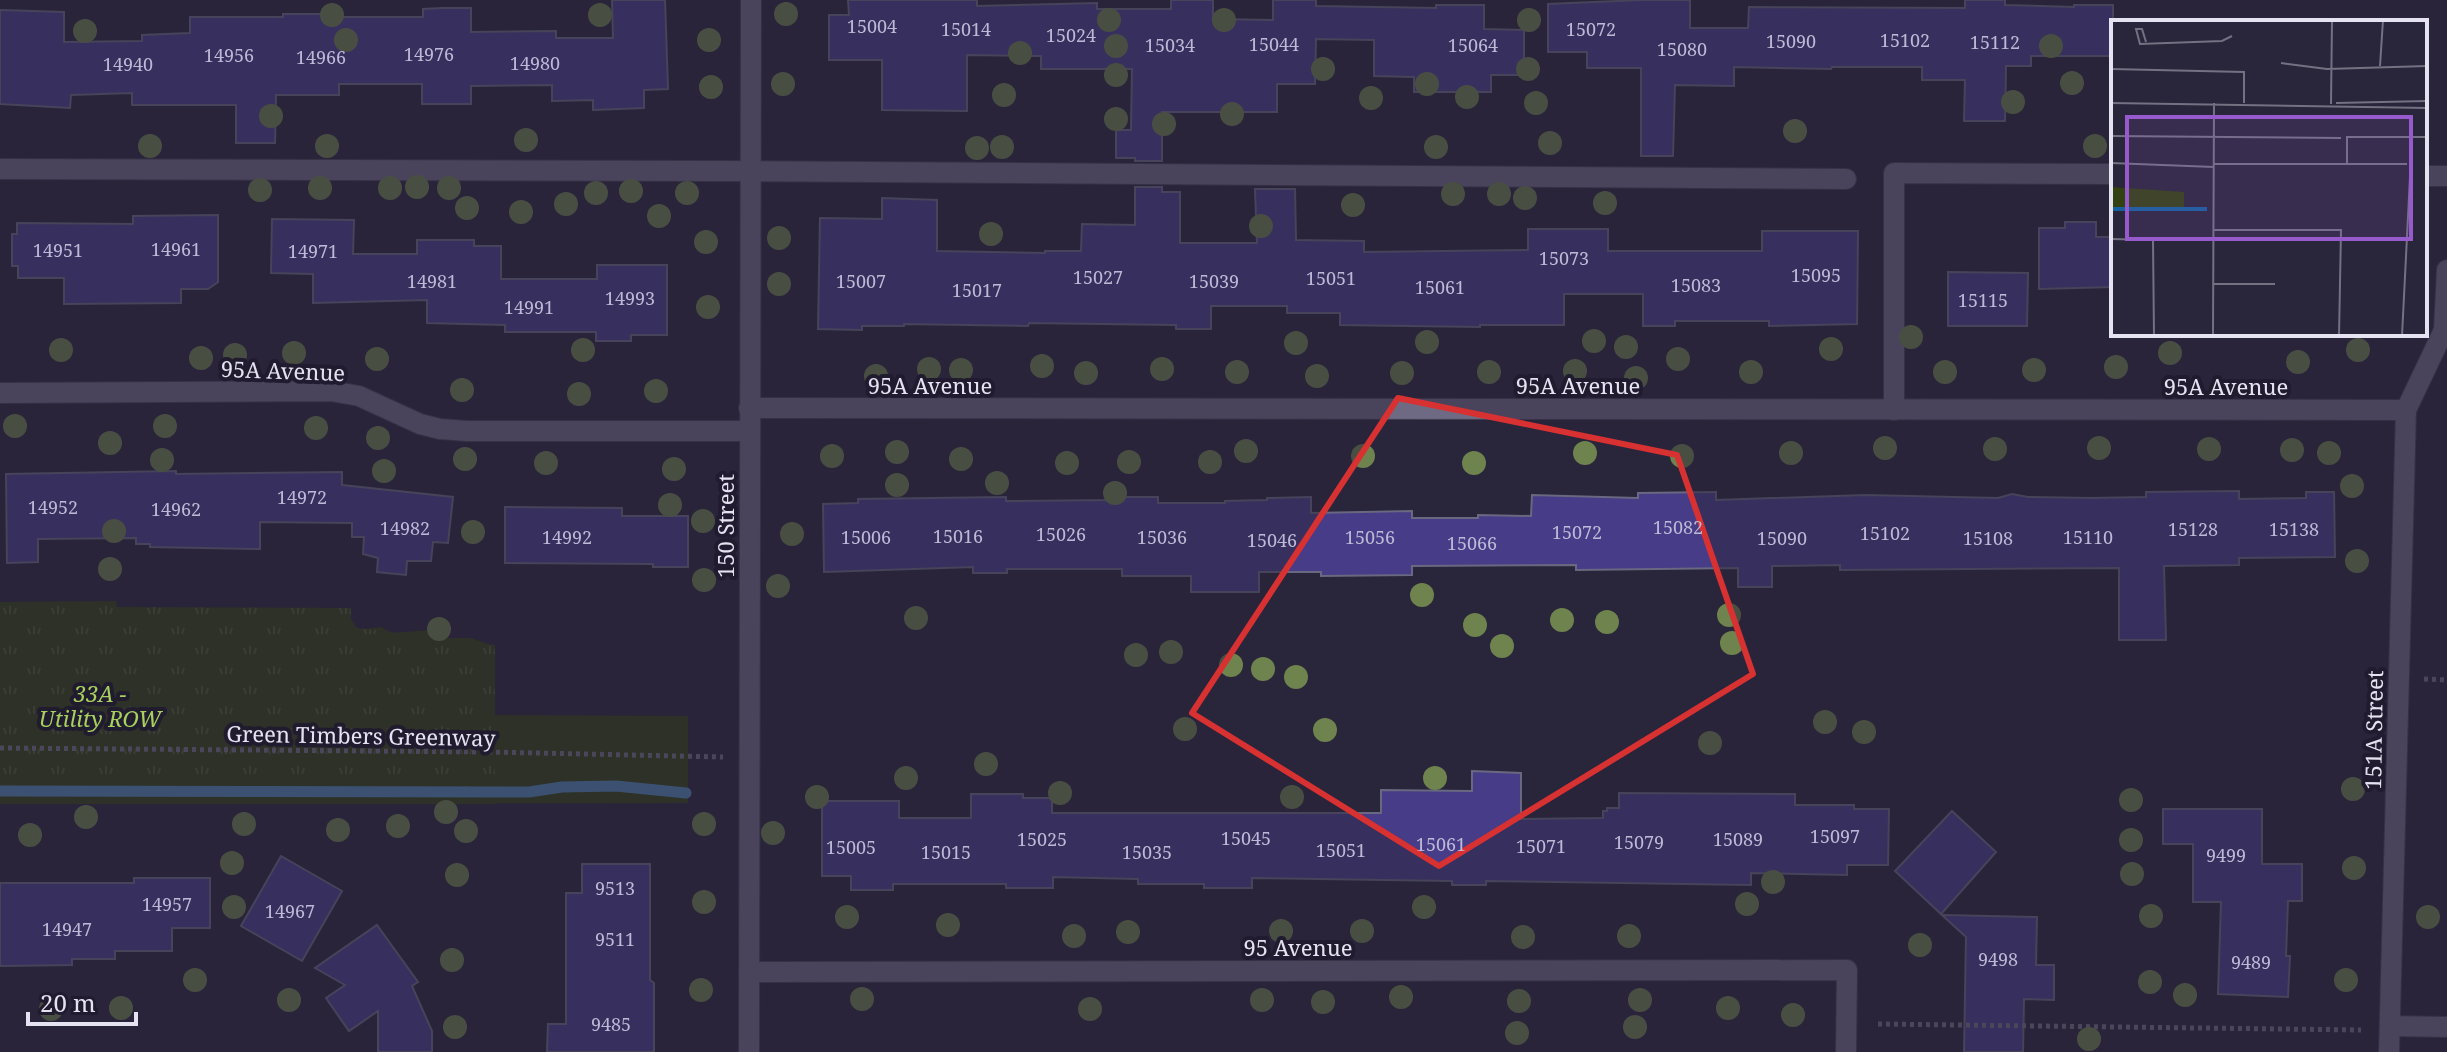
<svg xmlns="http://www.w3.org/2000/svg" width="2447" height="1052" font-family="'Noto Serif',serif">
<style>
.grass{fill:#314110}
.park{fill:url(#park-tufts)}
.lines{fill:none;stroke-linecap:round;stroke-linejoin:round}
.stream{stroke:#5387b6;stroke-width:11}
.building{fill:#473c87;stroke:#696881;stroke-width:2}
.lane-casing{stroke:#454052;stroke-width:22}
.street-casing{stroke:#454052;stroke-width:22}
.path{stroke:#736f82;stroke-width:5;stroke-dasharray:4 4;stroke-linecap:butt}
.lane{stroke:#6f6a83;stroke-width:20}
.street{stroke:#6f6a83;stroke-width:20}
.tree{fill:#6e834d}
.marked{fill:none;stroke:#d73132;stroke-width:6;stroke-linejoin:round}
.labels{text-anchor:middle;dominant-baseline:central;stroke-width:8;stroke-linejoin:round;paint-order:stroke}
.number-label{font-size:18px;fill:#beb9d6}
.street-label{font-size:22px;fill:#e5e3f1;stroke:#201b2f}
.park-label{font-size:22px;font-style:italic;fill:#a7d05c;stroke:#201b2f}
.inset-river{fill:none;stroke:#15609d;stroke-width:4}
.inset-road{fill:none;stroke:#747183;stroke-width:2}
.view{fill:#965acc;fill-opacity:0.15;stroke:#965acc;stroke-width:4}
.inset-edge{fill:none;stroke:#e5e3f1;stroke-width:4}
</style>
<defs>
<pattern id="park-tufts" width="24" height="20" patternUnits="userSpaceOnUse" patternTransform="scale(2)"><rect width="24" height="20" fill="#314110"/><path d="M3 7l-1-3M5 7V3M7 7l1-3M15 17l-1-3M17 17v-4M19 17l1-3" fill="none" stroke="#4f5c33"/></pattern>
</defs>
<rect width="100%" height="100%" fill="#29253a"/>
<path class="grass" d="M 0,604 L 115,607 L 358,630 L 381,627 L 392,633 L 430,630 L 438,638 L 471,638 L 494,646 L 495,715 L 688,716 L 688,803 L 0,804 Z"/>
<path class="park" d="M 116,601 L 117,607 L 351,608 L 351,619 L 357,628 L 495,645 L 495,804 L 0,804 L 0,602 Z"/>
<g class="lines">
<path class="stream" d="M 0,791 L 529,792 L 562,787 L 616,786 L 686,793"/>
</g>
<g class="building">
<path d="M 612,0 L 665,0 L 668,89 L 644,90 L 644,108 L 593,110 L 593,100 L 552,101 L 552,85 L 471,86 L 471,104 L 422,104 L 422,84 L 339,84 L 339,95 L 276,95 L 275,143 L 236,143 L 236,105 L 132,105 L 132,93 L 71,95 L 70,108 L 0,104 L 0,10 L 64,12 L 64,42 L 142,41 L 142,35 L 190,33 L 190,17 L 283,17 L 283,14 L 332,14 L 332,17 L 423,17 L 423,9 L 442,8 L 471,8 L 471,32 L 556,31 L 556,38 L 613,38 Z"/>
<path d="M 848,0 L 977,0 L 977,6 L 1097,3 L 1097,9 L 1171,9 L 1171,0 L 1213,0 L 1213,19 L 1273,20 L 1273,0 L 1316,0 L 1316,6 L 1436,8 L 1436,5 L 1484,5 L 1484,29 L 1524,30 L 1524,75 L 1491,75 L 1491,92 L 1414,92 L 1414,77 L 1374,76 L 1374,40 L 1316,39 L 1315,84 L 1277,84 L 1277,112 L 1162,112 L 1162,161 L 1135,161 L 1135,158 L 1116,158 L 1116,130 L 1131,130 L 1132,69 L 1041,69 L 1041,56 L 967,55 L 967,111 L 882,110 L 882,60 L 829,60 L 829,15 L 849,15 Z"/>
<path d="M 1641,0 L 1690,0 L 1690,28 L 1748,28 L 1749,7 L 1965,8 L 1965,0 L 2005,0 L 2005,5 L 2074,7 L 2074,5 L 2113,5 L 2113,56 L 2031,56 L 2031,66 L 2006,66 L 2005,121 L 1964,121 L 1965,80 L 1922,80 L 1922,67 L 1832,67 L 1831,69 L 1734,67 L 1734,86 L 1675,85 L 1673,156 L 1641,156 L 1641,68 L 1587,68 L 1587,52 L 1548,52 L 1548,4 Z"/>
<path d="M 1135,187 L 1162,187 L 1162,192 L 1180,192 L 1180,243 L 1257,243 L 1255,189 L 1295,189 L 1296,240 L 1364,241 L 1364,252 L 1528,250 L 1528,229 L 1608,229 L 1608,251 L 1762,251 L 1762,231 L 1858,231 L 1857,324 L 1769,326 L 1769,321 L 1675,321 L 1675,326 L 1643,326 L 1643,294 L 1564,294 L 1564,325 L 1480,325 L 1480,327 L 1340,325 L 1340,313 L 1287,313 L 1287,306 L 1211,306 L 1211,329 L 1176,329 L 1176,325 L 1029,323 L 1028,326 L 904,324 L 904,326 L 862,326 L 862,330 L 818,329 L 820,218 L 882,219 L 882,198 L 937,200 L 937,251 L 1045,253 L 1045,251 L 1081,251 L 1082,224 L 1135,225 Z"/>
<path d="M 218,215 L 218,282 L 208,289 L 181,289 L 181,303 L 64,304 L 64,278 L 18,278 L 18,266 L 12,266 L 12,234 L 17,234 L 17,223 L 133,224 L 133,216 Z"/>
<path d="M 272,219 L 354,220 L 353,254 L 417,254 L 417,240 L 474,240 L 474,246 L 501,246 L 501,279 L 597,279 L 597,265 L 667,265 L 667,335 L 631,335 L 631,341 L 596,341 L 596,332 L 505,332 L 505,325 L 427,323 L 427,300 L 313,303 L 313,274 L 271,273 Z"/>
<path d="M 2065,222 L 2096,222 L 2096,237 L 2113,237 L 2113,287 L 2039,289 L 2039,228 L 2065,228 Z"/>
<path d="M 1948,272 L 2028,273 L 2027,326 L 1948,326 Z"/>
<path d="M 176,471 L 176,474 L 342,472 L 342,485 L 453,497 L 448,543 L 433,542 L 431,561 L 407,561 L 406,575 L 377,572 L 378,558 L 363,554 L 364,537 L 352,537 L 352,523 L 260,522 L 260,549 L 150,547 L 150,544 L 136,544 L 136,538 L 38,539 L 38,562 L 7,563 L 6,474 Z"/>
<path d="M 2239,491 L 2239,499 L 2306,498 L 2306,492 L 2334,492 L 2335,557 L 2239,558 L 2239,565 L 2164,566 L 2166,640 L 2119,640 L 2119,568 L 1840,570 L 1840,565 L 1772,566 L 1772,587 L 1738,587 L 1738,568 L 1576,570 L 1576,565 L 1412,566 L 1412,575 L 1321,576 L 1321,572 L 1259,572 L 1259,592 L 1191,592 L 1191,576 L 1122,576 L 1122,569 L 1007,569 L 1007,573 L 973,573 L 973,567 L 824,572 L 823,504 L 858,503 L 858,499 L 1006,497 L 1006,501 L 1115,500 L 1115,497 L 1158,497 L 1158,503 L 1225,503 L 1225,501 L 1267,500 L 1267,498 L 1311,497 L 1311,513 L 1412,511 L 1412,518 L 1478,518 L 1478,515 L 1531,516 L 1532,495 L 1638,498 L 1638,493 L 1716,492 L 1716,500 L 1866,495 L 1998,498 L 2012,494 L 2028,497 L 2091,498 L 2146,497 L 2146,492 Z"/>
<path d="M 505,507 L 622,508 L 622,516 L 688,516 L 688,567 L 653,567 L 653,564 L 505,563 Z"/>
<path d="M 1472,771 L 1521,773 L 1521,819 L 1603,818 L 1603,811 L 1607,811 L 1607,808 L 1619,808 L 1619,793 L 1795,794 L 1795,805 L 1854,805 L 1854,809 L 1889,809 L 1888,865 L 1847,865 L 1847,875 L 1751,873 L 1751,885 L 1486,881 L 1486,885 L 1452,885 L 1452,881 L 1252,878 L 1252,888 L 1204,888 L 1204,884 L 1138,884 L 1138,879 L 1053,877 L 1053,888 L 1006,888 L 1006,884 L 893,884 L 893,890 L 851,890 L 851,876 L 822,876 L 822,801 L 899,801 L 899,818 L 971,818 L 971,794 L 1023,794 L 1023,798 L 1052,798 L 1052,813 L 1381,813 L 1381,790 L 1472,791 Z"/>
<path d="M 2163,809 L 2262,809 L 2262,864 L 2302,864 L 2302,901 L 2288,901 L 2286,956 L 2290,956 L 2288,997 L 2218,994 L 2221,902 L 2193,902 L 2193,844 L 2163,844 Z"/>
<path d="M 1952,811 L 1996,852 L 1941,914 L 1895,871 Z"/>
<path d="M 281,856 L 342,891 L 302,961 L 241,926 Z"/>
<path d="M 582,864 L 650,864 L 650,980 L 654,983 L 654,1052 L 547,1052 L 548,1024 L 566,1024 L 566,893 L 582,893 Z"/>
<path d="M 134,878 L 210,878 L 210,928 L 172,928 L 172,951 L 115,951 L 115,959 L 72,959 L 72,965 L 0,966 L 0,883 L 134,883 Z"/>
<path d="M 1942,915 L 2037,917 L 2036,965 L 2054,965 L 2054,1000 L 2024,999 L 2023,1052 L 1964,1052 L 1966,937 Z"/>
<path d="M 377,925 L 418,982 L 412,986 L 432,1031 L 432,1052 L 378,1052 L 378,1011 L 349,1031 L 326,998 L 345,985 L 315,968 Z"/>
</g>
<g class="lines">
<defs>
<g id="lane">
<path d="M 0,169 L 721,171 L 1846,179"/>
<path d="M 2425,176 L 2447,176"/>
<path d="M 1894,410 L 1894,173 L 2113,174"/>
<path d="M 2406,410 L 2444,330 L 2447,270"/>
<path d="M 2390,1026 L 2447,1027"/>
</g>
<g id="street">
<path d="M 0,393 L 331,391 L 359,396 L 420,424 L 440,429 L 467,431 L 749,431"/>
<path d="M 749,408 L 2406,410 L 2389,1052"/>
<path d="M 749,972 L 1847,970 L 1846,1052"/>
<path d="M 749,1052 L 751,0"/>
</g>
</defs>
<use href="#lane" class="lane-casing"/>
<use href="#street" class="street-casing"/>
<g class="path">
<path d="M 2424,679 L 2447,680"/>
<path d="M 0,748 L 490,752 L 723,757"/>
<path d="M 1878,1024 L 2361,1030"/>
</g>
<use href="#lane" class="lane"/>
<use href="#street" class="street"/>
</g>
<g class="tree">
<circle cx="786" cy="14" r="12"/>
<circle cx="332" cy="15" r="12"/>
<circle cx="600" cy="15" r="12"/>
<circle cx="1109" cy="20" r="12"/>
<circle cx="1224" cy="20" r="12"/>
<circle cx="1529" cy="20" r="12"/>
<circle cx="85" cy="31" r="12"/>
<circle cx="346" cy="40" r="12"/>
<circle cx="709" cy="40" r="12"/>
<circle cx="1116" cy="46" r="12"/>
<circle cx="2051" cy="46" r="12"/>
<circle cx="1020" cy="53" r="12"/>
<circle cx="1323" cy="69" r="12"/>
<circle cx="1528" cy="69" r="12"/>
<circle cx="1116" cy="75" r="12"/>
<circle cx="2072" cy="83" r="12"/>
<circle cx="783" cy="84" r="12"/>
<circle cx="1427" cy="84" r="12"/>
<circle cx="711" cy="87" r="12"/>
<circle cx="1004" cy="95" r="12"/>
<circle cx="1467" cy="97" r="12"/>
<circle cx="1371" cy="98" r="12"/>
<circle cx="2013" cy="102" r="12"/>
<circle cx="1536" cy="103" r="12"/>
<circle cx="1232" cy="114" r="12"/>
<circle cx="271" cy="116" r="12"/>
<circle cx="1116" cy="119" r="12"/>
<circle cx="1164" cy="124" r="12"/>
<circle cx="1795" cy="131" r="12"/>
<circle cx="526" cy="140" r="12"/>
<circle cx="1550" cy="143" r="12"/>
<circle cx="150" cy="146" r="12"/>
<circle cx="327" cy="146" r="12"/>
<circle cx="2095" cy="146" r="12"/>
<circle cx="1002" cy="147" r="12"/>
<circle cx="1436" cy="147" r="12"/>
<circle cx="977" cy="148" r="12"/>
<circle cx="417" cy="187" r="12"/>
<circle cx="320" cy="188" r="12"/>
<circle cx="390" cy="188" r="12"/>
<circle cx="449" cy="188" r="12"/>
<circle cx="260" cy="190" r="12"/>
<circle cx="631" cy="191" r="12"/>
<circle cx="596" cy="193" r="12"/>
<circle cx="687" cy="193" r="12"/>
<circle cx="1453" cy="194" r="12"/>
<circle cx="1499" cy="194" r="12"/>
<circle cx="1525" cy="198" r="12"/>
<circle cx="1605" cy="203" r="12"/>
<circle cx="566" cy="204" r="12"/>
<circle cx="1353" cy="205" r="12"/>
<circle cx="467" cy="208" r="12"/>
<circle cx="521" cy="212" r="12"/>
<circle cx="659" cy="216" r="12"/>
<circle cx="1261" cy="226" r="12"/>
<circle cx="991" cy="234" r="12"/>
<circle cx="779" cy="238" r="12"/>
<circle cx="706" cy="242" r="12"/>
<circle cx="779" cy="284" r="12"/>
<circle cx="708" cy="307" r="12"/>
<circle cx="1911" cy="337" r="12"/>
<circle cx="1594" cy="341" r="12"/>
<circle cx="1427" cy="342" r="12"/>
<circle cx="1296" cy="343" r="12"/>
<circle cx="1626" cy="347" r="12"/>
<circle cx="1831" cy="349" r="12"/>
<circle cx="61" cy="350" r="12"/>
<circle cx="583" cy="350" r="12"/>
<circle cx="2358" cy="350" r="12"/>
<circle cx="294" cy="353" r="12"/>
<circle cx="2170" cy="353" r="12"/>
<circle cx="235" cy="355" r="12"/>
<circle cx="201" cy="358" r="12"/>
<circle cx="377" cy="359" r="12"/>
<circle cx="1678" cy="359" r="12"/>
<circle cx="2298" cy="362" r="12"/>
<circle cx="1042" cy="366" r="12"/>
<circle cx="2116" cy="367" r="12"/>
<circle cx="929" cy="369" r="12"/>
<circle cx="1162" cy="369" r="12"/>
<circle cx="961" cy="370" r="12"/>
<circle cx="2034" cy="370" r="12"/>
<circle cx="1575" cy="371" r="12"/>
<circle cx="1237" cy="372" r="12"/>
<circle cx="1489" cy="372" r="12"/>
<circle cx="1751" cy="372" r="12"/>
<circle cx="1945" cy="372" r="12"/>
<circle cx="1086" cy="373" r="12"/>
<circle cx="1402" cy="373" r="12"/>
<circle cx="876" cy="376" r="12"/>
<circle cx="1317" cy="376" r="12"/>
<circle cx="1636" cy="378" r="12"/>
<circle cx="462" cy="390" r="12"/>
<circle cx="656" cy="391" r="12"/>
<circle cx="579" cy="394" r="12"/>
<circle cx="15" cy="426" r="12"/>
<circle cx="165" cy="426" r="12"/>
<circle cx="316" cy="428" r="12"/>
<circle cx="378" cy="438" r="12"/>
<circle cx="110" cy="443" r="12"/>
<circle cx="1885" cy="448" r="12"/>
<circle cx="2099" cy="448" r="12"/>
<circle cx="1995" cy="449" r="12"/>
<circle cx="2209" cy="449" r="12"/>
<circle cx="2292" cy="450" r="12"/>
<circle cx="1246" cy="451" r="12"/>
<circle cx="897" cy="452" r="12"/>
<circle cx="1585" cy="453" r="12"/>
<circle cx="1791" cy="453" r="12"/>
<circle cx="2329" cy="453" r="12"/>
<circle cx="832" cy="456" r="12"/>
<circle cx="1363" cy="456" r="12"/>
<circle cx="1682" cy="456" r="12"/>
<circle cx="465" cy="459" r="12"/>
<circle cx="961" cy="459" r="12"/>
<circle cx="162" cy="460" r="12"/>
<circle cx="1129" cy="462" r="12"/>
<circle cx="1210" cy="462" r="12"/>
<circle cx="546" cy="463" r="12"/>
<circle cx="1067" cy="463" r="12"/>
<circle cx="1474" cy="463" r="12"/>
<circle cx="674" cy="469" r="12"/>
<circle cx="384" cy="471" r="12"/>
<circle cx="997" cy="483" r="12"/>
<circle cx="897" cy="485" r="12"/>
<circle cx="2352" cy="486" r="12"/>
<circle cx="1115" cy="493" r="12"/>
<circle cx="670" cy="505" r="12"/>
<circle cx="703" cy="521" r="12"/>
<circle cx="114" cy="531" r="12"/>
<circle cx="473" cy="532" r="12"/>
<circle cx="792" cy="534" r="12"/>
<circle cx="2357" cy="561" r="12"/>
<circle cx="110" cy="569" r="12"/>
<circle cx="704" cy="580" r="12"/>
<circle cx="778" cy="586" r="12"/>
<circle cx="1422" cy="595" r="12"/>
<circle cx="1729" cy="615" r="12"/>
<circle cx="916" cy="618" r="12"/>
<circle cx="1562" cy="620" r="12"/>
<circle cx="1607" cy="622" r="12"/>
<circle cx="1475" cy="625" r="12"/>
<circle cx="439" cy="629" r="12"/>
<circle cx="1732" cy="643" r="12"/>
<circle cx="1502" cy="646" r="12"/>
<circle cx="1171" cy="652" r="12"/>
<circle cx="1136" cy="655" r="12"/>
<circle cx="1231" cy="665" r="12"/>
<circle cx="1263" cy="669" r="12"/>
<circle cx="1296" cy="677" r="12"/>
<circle cx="1825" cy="722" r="12"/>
<circle cx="1185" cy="729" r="12"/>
<circle cx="1325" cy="730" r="12"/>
<circle cx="1864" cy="732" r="12"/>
<circle cx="1710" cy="743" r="12"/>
<circle cx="986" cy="764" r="12"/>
<circle cx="906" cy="778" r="12"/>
<circle cx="1435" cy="778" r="12"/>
<circle cx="2353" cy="789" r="12"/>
<circle cx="1060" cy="793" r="12"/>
<circle cx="817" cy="797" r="12"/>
<circle cx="1292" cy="797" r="12"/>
<circle cx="2131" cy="800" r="12"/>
<circle cx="446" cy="812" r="12"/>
<circle cx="86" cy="817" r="12"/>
<circle cx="244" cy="824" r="12"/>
<circle cx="704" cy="824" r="12"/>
<circle cx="398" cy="826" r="12"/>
<circle cx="338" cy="830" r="12"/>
<circle cx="466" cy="831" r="12"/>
<circle cx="773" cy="833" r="12"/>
<circle cx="30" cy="835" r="12"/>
<circle cx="2131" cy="840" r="12"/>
<circle cx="232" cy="863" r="12"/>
<circle cx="2354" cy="868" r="12"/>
<circle cx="2132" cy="874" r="12"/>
<circle cx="457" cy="875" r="12"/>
<circle cx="1773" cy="882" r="12"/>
<circle cx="704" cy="902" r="12"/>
<circle cx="1747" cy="904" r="12"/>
<circle cx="234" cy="907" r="12"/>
<circle cx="1424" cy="907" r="12"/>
<circle cx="2151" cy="916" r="12"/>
<circle cx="847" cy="917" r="12"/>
<circle cx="2428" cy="917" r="12"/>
<circle cx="948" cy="925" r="12"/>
<circle cx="1281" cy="931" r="12"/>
<circle cx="1362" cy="931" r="12"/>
<circle cx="1128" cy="932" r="12"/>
<circle cx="1074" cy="936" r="12"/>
<circle cx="1629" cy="936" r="12"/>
<circle cx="1523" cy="937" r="12"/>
<circle cx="1920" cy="945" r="12"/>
<circle cx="452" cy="960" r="12"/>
<circle cx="195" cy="980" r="12"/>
<circle cx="2346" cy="980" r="12"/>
<circle cx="2150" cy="982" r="12"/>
<circle cx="701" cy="990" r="12"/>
<circle cx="2185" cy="995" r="12"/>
<circle cx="1401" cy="997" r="12"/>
<circle cx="862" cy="999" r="12"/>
<circle cx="289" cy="1000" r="12"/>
<circle cx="1262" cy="1000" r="12"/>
<circle cx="1640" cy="1000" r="12"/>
<circle cx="1519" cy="1001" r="12"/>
<circle cx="1323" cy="1002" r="12"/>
<circle cx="121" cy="1008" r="12"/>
<circle cx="1728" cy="1008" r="12"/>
<circle cx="51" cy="1009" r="12"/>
<circle cx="1090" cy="1009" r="12"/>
<circle cx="1793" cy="1015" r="12"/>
<circle cx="455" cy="1027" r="12"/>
<circle cx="1635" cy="1027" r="12"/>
<circle cx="1517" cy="1033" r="12"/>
<circle cx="2089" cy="1039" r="12"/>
</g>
<path d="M0 0H2447V1052H0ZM 1398,398 L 1677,455 L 1753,674 L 1439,866 L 1192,713 Z" fill="#29253a" fill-opacity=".55" fill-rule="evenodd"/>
<path class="marked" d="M 1398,398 L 1677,455 L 1753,674 L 1439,866 L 1192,713 Z"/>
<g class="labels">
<g class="number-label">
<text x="872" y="26">15004</text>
<text x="966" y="29">15014</text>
<text x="1591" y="29">15072</text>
<text x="1071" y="35">15024</text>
<text x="1905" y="40">15102</text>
<text x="1791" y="41">15090</text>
<text x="1995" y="42">15112</text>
<text x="1274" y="44">15044</text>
<text x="1170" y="45">15034</text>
<text x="1473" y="45">15064</text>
<text x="1682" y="49">15080</text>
<text x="429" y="54">14976</text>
<text x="229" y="55">14956</text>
<text x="321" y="57">14966</text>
<text x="535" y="63">14980</text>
<text x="128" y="64">14940</text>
<text x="176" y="249">14961</text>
<text x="58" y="250">14951</text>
<text x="313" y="251">14971</text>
<text x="1564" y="258">15073</text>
<text x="1816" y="275">15095</text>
<text x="1098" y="277">15027</text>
<text x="1331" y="278">15051</text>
<text x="432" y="281">14981</text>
<text x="861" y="281">15007</text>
<text x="1214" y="281">15039</text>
<text x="1696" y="285">15083</text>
<text x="1440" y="287">15061</text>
<text x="977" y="290">15017</text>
<text x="630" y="298">14993</text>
<text x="1983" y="300">15115</text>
<text x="529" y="307">14991</text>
<text x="302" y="497">14972</text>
<text x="53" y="507">14952</text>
<text x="176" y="509">14962</text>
<text x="1678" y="527">15082</text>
<text x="405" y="528">14982</text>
<text x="2193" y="529">15128</text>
<text x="2294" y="529">15138</text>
<text x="1577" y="532">15072</text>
<text x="1885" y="533">15102</text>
<text x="1061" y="534">15026</text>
<text x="958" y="536">15016</text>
<text x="567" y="537">14992</text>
<text x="866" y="537">15006</text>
<text x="1162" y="537">15036</text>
<text x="1370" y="537">15056</text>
<text x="2088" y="537">15110</text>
<text x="1782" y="538">15090</text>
<text x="1988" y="538">15108</text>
<text x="1272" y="540">15046</text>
<text x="1472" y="543">15066</text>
<text x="1835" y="836">15097</text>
<text x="1246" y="838">15045</text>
<text x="1042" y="839">15025</text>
<text x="1738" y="839">15089</text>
<text x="1639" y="842">15079</text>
<text x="1441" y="844">15061</text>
<text x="1541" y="846">15071</text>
<text x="851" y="847">15005</text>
<text x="1341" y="850">15051</text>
<text x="946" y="852">15015</text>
<text x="1147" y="852">15035</text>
<text x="2226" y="855">9499</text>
<text x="615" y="888">9513</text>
<text x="167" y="904">14957</text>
<text x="290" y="911">14967</text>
<text x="67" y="929">14947</text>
<text x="615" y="939">9511</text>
<text x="1998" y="959">9498</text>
<text x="2251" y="962">9489</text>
<text x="611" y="1024">9485</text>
</g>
<g class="street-label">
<text transform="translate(283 370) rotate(2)">95A Avenue</text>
<text x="930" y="385">95A Avenue</text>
<text x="1578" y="385">95A Avenue</text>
<text x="2226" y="386">95A Avenue</text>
<text transform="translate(725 526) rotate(-90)">150 Street</text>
<text transform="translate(2373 730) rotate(-89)">151A Street</text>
<text transform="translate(361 735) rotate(1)">Green Timbers Greenway</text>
<text x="1298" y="947">95 Avenue</text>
</g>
<g class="park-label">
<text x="100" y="693">33A -<tspan x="100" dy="25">Utility ROW</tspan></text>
</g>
</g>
<g transform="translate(2111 20)">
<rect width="316" height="316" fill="#29253a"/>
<path d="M 0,167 L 73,172 L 73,190 L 0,190 Z" fill="#314110"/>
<path class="inset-river" d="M 0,189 L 96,189"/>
<path class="inset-road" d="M 35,22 L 31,9 L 25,9 L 29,24 L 111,21 L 121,16M 170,43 L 216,49 L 316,46M 269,46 L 272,0M 0,49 L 133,52 L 133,83M 0,83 L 316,88M 225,83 L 316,81M 220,84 L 221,0M 0,116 L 230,118M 0,143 L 103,147M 103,144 L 296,144M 236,144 L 236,117 L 316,117M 103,210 L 230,210 L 228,316M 0,219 L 42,220 L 43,316M 103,264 L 164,264M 102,316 L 103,83M 291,316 L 301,117"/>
<path class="view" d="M 16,97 L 300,97 L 300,219 L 16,219 Z"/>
<rect width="316" height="316" class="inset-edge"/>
</g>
<path d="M28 1012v12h108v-12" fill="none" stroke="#e5e3f1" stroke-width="4"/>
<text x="40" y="1012" font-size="24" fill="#e5e3f1" stroke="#201b2f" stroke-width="6" paint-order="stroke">20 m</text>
</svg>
